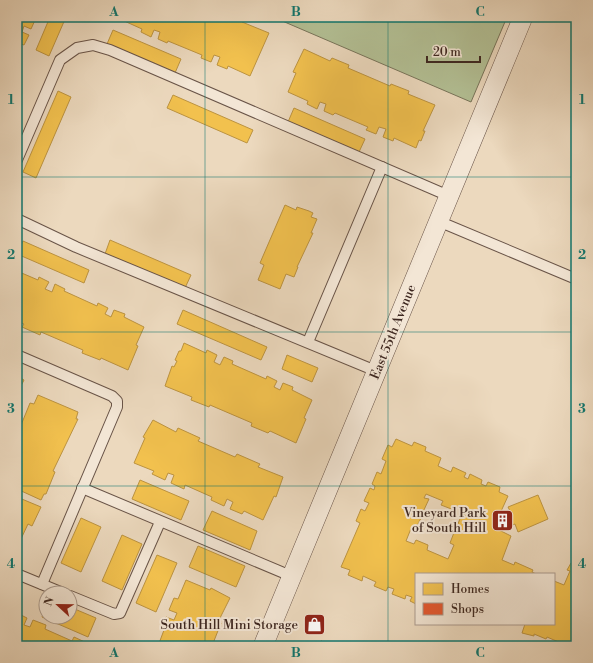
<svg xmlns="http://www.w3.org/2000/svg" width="593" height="663" font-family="'Libre Bodoni',serif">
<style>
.green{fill:#b3c095;stroke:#78745a}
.homes{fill:#f2c14e;stroke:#bc9340;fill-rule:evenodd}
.shops{fill:#e4572e;stroke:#b2492a}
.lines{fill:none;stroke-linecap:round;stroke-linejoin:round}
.service-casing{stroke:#695448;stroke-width:12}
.minor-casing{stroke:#695448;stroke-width:20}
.service{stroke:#f3e6d5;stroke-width:10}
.minor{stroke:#f3e6d5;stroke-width:19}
.grid{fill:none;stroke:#0f766e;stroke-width:1;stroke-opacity:0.55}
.labels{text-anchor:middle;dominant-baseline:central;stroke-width:4;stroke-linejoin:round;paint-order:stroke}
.street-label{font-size:13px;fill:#3d2720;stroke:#f3e6d5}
.poi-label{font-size:13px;fill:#3d2720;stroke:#f3e6d5;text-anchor:end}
.neatline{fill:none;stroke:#0f766e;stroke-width:1.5}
.grid-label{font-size:13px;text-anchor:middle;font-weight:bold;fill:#0f766e}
</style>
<rect width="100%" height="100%" fill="#ecd9be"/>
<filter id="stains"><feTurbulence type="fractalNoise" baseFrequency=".005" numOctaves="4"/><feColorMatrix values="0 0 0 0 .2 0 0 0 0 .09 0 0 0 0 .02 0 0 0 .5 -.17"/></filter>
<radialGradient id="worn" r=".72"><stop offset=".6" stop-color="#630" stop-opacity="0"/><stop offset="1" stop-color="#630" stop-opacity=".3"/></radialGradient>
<path class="green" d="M 273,17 L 507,17 L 471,102 Z"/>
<g class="homes">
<path d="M 17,17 L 36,18 L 31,29 L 24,26 L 22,32 L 29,35 L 24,45 L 21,44 L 17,54 Z"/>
<path d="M 50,17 L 66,17 L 49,56 L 36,50 Z"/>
<path d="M 123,17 L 238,17 L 243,19 L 242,22 L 269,33 L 250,76 L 228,66 L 227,69 L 217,65 L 220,57 L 214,55 L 211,62 L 201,58 L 202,55 L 168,41 L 167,43 L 158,39 L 160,32 L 154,30 L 151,37 L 141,32 L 142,29 L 122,20 Z"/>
<path d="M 113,30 L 181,59 L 175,73 L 107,44 Z"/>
<path d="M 304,49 L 330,61 L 332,58 L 349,65 L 348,68 L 390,86 L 391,84 L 409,91 L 408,94 L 435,105 L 423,131 L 425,131 L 421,141 L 419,140 L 416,148 L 394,138 L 393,141 L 383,137 L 386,129 L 379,127 L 376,134 L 366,130 L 368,127 L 335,113 L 333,115 L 324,111 L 326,104 L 320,102 L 317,109 L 307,104 L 308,101 L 288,92 L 296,73 L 293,72 Z"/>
<path d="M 58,91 L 71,97 L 36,178 L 23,172 Z"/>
<path d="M 173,95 L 253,130 L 247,143 L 167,108 Z"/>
<path d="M 294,108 L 365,139 L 359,152 L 288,122 Z"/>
<path d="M 285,205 L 296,210 L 297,207 L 309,211 L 313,213 L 311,217 L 317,219 L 311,233 L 313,233 L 297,267 L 298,267 L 294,277 L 286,274 L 280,289 L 258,280 L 264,265 L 260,263 Z"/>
<path d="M 110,240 L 191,275 L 185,288 L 105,254 Z"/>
<path d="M 23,241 L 89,270 L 84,283 L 17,254 Z"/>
<path d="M 17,271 L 38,280 L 39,277 L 49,282 L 45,289 L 52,292 L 55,284 L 65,289 L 64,291 L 97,306 L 98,303 L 108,308 L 105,314 L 111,317 L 114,310 L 125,314 L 124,317 L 144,327 L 136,345 L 138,346 L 128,370 L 101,358 L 100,360 L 82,353 L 83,350 L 41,332 L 40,335 L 22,327 L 24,324 L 17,321 Z"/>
<path d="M 183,310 L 267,347 L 261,360 L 177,324 Z"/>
<path d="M 184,343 L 206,353 L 207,350 L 217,355 L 214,362 L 220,365 L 224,357 L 233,361 L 232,364 L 266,379 L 267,376 L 277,381 L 274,387 L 280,390 L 283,383 L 293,387 L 292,390 L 312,400 L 304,418 L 306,419 L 296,443 L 270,431 L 268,433 L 251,426 L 252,423 L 210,405 L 209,407 L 191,400 L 192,397 L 165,386 L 172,366 L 174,367 L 177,361 L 175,360 L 179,351 L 181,351 Z"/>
<path d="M 287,355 L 318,368 L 312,382 L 282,369 Z"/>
<path d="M 17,376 L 24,380 L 17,394 Z"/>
<path d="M 38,395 L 78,412 L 76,419 L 78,419 L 53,471 L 55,472 L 46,494 L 44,494 L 41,500 L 17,489 L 17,435 L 30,403 L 34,404 Z"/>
<path d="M 576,404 L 576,416 L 572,414 Z"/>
<path d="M 153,420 L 176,432 L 178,428 L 200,438 L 198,441 L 235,457 L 237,454 L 260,464 L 258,467 L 283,477 L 276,497 L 274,496 L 263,520 L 244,511 L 242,514 L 230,509 L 233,502 L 227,499 L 224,506 L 211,500 L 212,497 L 185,485 L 184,489 L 171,483 L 174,475 L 168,473 L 165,480 L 152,474 L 154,471 L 134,463 L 145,438 L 143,437 Z"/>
<path d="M 396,439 L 412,446 L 414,442 L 426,447 L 425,451 L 441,458 L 438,466 L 451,472 L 453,467 L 466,473 L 464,477 L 468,479 L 470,474 L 482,480 L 481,484 L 486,486 L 488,482 L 500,487 L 499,492 L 508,496 L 498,518 L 511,513 L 508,507 L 538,495 L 548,519 L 518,532 L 515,524 L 499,530 L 511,536 L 502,560 L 514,565 L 515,562 L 533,570 L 532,572 L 536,574 L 416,574 L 416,604 L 410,601 L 412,597 L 406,595 L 405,599 L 392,594 L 394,589 L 388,587 L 386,591 L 374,586 L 376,582 L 363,576 L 362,581 L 348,575 L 350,570 L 341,567 L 360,523 L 356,521 L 361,509 L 365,511 L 369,503 L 364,501 L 370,488 L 374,490 L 375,486 L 372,484 L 377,472 L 381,474 L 386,461 L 382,459 L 388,445 L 392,447 ZM 426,494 L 443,501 L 441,505 L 454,510 L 455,506 L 468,512 L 467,516 L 462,514 L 457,526 L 461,528 L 459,532 L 455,530 L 450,543 L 454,545 L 448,559 L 427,550 L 428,545 L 416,540 L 414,544 L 406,541 L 412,526 L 416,528 L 422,516 L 417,514 L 419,510 L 423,512 L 429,499 L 424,498 Z"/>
<path d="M 140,480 L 189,501 L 181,520 L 132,499 Z"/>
<path d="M 17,497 L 41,507 L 32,526 L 28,524 L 20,541 L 17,540 Z"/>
<path d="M 212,511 L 257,531 L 250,550 L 203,530 Z"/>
<path d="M 81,518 L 101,527 L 81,572 L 61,563 Z"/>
<path d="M 122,535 L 142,544 L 122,590 L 102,581 Z"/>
<path d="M 198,546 L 245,566 L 236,587 L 189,567 Z"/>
<path d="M 157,555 L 177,563 L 156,612 L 136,603 Z"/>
<path d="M 571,563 L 576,565 L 576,584 L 574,589 L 576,590 L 576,646 L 568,646 L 547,637 L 546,639 L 534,634 L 534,636 L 522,633 L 525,624 L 554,624 L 554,581 L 564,585 L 570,571 L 567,570 Z"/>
<path d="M 186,580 L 210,590 L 211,588 L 230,598 L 218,622 L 221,623 L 212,646 L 158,646 L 164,630 L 161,629 L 166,617 L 174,620 L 177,613 L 169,610 L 174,598 L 178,599 Z"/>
<path d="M 46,607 L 46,617 L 70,617 L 70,607 L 96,618 L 88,637 L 42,617 Z"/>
<path d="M 17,613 L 27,618 L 24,625 L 30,627 L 33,620 L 46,625 L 45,629 L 72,641 L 74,637 L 87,643 L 85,646 L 17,646 Z"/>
</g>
<path class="shops" d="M 321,641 L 333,646 L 318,646 Z"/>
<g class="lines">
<defs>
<g id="service">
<path d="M 17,160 L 60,60 L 77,48 L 93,45 L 110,50 L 449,196"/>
<path d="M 17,219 L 76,247 L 376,371"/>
<path d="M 438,221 L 576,279"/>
<path d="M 308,342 L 382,167"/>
<path d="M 17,355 L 112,396 L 117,401 L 117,407 L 42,584"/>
<path d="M 82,488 L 291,576"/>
<path d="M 17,574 L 63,593"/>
<path d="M 70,596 L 114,614 L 120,613 L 160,522"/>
</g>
<path id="minor" d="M 263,646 L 523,17"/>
</defs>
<use href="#service" class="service-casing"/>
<use href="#minor" class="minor-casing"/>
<use href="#service" class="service"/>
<use href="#minor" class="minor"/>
</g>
<path class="grid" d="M 205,17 L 205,646M 388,17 L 388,646M 17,177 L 576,177M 17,332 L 576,332M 17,486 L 576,486"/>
<defs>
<symbol id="building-square" viewBox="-11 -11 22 22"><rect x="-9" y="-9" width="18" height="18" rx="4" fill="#8f2418" stroke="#f3e6d5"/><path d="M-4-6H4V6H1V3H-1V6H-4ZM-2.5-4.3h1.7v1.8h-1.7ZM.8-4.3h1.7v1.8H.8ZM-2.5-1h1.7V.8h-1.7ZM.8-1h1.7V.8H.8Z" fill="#fff"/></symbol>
<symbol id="shop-square" viewBox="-11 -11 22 22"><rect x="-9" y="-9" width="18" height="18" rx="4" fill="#8f2418" stroke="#f3e6d5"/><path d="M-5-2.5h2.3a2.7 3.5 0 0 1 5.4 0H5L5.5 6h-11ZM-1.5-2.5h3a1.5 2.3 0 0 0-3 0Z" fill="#fff"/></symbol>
</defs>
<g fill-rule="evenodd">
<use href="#building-square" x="490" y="508" width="25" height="25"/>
<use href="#shop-square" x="302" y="612" width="25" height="25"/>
</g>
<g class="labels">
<g class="street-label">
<text transform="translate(393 332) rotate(-68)">East 55th Avenue</text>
</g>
<g class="poi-label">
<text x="486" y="513">Vineyard Park<tspan x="486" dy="15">of South Hill</tspan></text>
<text x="298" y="625">South Hill Mini Storage</text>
</g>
</g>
<rect width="593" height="663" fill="none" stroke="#ecd9be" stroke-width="44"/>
<rect x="415" y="573" width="140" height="52" fill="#f3e6d5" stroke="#aa9a8d"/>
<rect x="423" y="583" width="20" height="12" fill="#f2c14e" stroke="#aa9a8d"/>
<text x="451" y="593" font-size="12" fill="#3d2720">Homes</text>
<rect x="423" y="603" width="20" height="12" fill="#e4572e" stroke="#aa9a8d"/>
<text x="451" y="613" font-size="12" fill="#3d2720">Shops</text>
<g transform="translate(58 605) rotate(292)"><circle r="19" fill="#f3e6d5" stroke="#aa9a8d"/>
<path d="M0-3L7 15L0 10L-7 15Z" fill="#8f2418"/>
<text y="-6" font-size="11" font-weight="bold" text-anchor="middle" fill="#3d2720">N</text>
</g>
<path d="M427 56v6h53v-6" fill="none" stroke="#3d2720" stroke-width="2"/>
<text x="433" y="56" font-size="12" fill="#3d2720" stroke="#f3e6d5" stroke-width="3" paint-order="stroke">20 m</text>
<rect x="22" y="22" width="549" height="619" class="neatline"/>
<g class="grid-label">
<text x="114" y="16">A</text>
<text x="296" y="16">B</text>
<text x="480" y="16">C</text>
<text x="11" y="104">1</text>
<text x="582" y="104">1</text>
<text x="11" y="259">2</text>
<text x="582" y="259">2</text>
<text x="11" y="413">3</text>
<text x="582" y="413">3</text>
<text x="11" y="568">4</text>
<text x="582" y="568">4</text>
<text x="114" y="657">A</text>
<text x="296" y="657">B</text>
<text x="480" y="657">C</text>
</g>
<rect width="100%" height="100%" filter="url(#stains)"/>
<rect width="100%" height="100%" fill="url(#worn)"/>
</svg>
